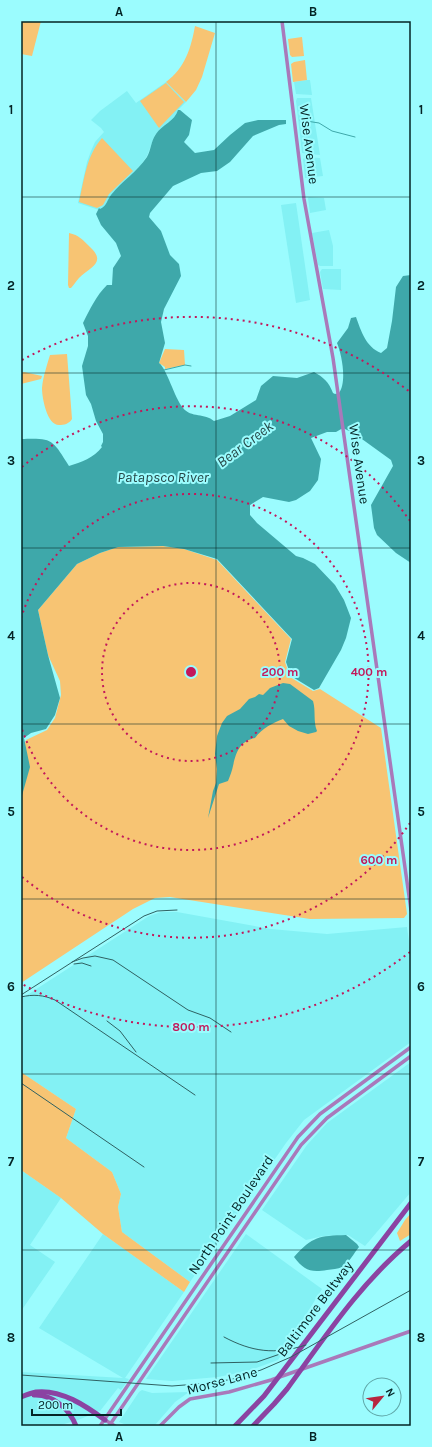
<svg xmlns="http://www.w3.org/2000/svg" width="432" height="1447" font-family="Karla,sans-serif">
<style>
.built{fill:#83f1f4}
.green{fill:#f7c473}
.water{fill:#3ea8aa}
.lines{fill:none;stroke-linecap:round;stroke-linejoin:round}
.stream{stroke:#3ea8aa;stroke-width:1}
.secondary{stroke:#a979ba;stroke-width:3.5}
.highway{stroke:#8b43a2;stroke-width:5}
.rail{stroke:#2f6162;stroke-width:1}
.grid{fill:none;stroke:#042425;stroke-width:1;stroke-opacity:0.55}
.ring{fill:none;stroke:#c2185b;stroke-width:2;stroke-dasharray:2 4}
.labels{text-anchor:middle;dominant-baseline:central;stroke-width:4;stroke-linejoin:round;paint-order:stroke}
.street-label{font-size:14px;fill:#042425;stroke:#9bfcfe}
.water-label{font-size:15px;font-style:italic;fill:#284848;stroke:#9bfcfe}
.centre{fill:#c2185b;stroke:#9bfcfe;stroke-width:2}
.ring-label{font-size:12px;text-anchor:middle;font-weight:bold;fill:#c2185b;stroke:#9bfcfe;stroke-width:4;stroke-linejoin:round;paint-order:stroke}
.neatline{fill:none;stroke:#042425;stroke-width:1.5}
.grid-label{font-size:13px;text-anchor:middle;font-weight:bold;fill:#042425}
</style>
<rect width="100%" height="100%" fill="#9bfcfe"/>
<g class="built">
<path d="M 307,80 L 310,80 L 312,95 L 296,94 L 294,82 Z"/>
<path d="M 166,82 L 186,102 L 178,110 L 178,114 L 155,135 L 147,156 L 136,172 L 114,192 L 103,208 L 99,210 L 78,203 L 87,162 L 91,151 L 95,142 L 104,132 L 101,128 L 91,120 L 100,111 L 127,91 L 136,103 Z"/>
<path d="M 297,98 L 311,98 L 320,155 L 302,153 L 296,101 Z"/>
<path d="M 306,157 L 320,158 L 323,176 L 305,178 L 303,159 Z"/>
<path d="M 309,197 L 324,198 L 326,210 L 310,213 L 308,198 Z"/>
<path d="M 296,203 L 310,300 L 296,303 L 281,205 Z"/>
<path d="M 329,230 L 333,246 L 333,266 L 320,266 L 318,265 L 312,233 Z"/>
<path d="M 322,269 L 341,269 L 341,290 L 323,289 L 320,272 Z"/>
<path d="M 161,912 L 177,912 L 271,929 L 327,934 L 407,927 L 411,955 L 411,1042 L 304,1120 L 286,1143 L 190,1282 L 122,1232 L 118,1207 L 121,1194 L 112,1172 L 66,1138 L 76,1109 L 21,1072 L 21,999 L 149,916 Z"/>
<path d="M 411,1062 L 411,1192 L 365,1246 L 348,1235 L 323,1236 L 306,1240 L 262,1210 L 307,1145 L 327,1123 Z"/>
<path d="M 21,1170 L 61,1198 L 30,1245 L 55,1262 L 21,1311 Z"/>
<path d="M 103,1234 L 184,1292 L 125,1378 L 129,1379 L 121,1390 L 118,1388 L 100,1411 L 78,1420 L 61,1425 L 21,1426 L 21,1372 L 123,1378 L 39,1328 Z"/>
<path d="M 246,1234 L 322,1289 L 278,1360 L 248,1371 L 218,1377 L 172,1381 L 146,1379 Z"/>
<path d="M 142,1390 L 152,1393 L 189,1392 L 175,1402 L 155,1425 L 151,1426 L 129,1426 L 119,1422 L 139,1392 Z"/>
</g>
<g class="green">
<path d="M 21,21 L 41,21 L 32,56 L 21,54 Z"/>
<path d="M 195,26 L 215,33 L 202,77 L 196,90 L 186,102 L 166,82 C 185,68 191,48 195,26 Z"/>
<path d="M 302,37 L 304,56 L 292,57 L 290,55 L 288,39 Z"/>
<path d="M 305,60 L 307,80 L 293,82 L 291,64 L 294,62 Z"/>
<path d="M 166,83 L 184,102 L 159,128 L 140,101 Z"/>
<path d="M 102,138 L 133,171 L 109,194 L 103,205 L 97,208 L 79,202 C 84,181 86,156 102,138 Z"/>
<path d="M 69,233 C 79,235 83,240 90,247 C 107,263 90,267 79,278 C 76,281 74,285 71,288 L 69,288 L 68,285 Z"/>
<path d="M 165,349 L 184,350 L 185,365 L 165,369 L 165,367 L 159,363 Z"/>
<path d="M 67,354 L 72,419 C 69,424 64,425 59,425 C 47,425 42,398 42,388 C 43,377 47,365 50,355 Z"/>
<path d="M 24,372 L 42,376 L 41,379 L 21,384 L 21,373 Z"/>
<path d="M 163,546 L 184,549 L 217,560 L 291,639 L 285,662 L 290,677 L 313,691 L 320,689 L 381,728 L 407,914 L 404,918 L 310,919 L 170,897 L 155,898 L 133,909 L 21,983 L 21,749 L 23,749 L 26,740 L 47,730 L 55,718 L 61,695 L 60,681 L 48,655 L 38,610 L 77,564 L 100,553 L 118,547 Z"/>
<path d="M 21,1072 L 76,1109 L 66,1138 L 112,1172 L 121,1194 L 118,1207 L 122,1232 L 190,1282 L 184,1292 L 103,1234 L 61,1198 L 21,1170 Z"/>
<path d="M 411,1213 L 411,1234 L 400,1241 L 397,1233 L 405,1220 Z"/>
</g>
<g class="water">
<path d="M 178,110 L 180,110 L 192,120 L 189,135 L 184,142 L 195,153 L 214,150 L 230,135 L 245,123 L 258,120 L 286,120 L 286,124 L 279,125 L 253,136 L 230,162 L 217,171 L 201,173 L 173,186 L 150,213 L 149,217 L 161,231 L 170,255 L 179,264 L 181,276 L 164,309 L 161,322 L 165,343 L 159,363 C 167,369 174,397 183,408 C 191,418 205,413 214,421 L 230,416 L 256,400 L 261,386 L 273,376 L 297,378 L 314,372 C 323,377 329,382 333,393 L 335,394 L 339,393 C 347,382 342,355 337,343 L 348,328 L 351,318 L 356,317 C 361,331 366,347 381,353 L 387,348 L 392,321 L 396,287 L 403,276 L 411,275 L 411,563 L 396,553 L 377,535 L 374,528 L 371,505 L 393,466 L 391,460 L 355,434 L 343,428 L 336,432 L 327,432 L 311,438 L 321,459 L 318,480 L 310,491 L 296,500 L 289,502 L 263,497 L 250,505 L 250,515 L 257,523 L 296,556 L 303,558 L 315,564 L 335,585 L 344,600 L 351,618 L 346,638 L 341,650 L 319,688 L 314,690 L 291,676 L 286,662 L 292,639 L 217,559 L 184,549 L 163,546 L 118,547 L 100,553 L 77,564 L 38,610 L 48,655 L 60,698 L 55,715 L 46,729 L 31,733 L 24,738 L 30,767 L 21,799 L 21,439 C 53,438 52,439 69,466 C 81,462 94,458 102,447 L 101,446 L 103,442 L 103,434 L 96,421 L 91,404 L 86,395 L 82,366 L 88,346 L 88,336 L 83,323 C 90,309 96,296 107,285 L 112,285 L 113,268 L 121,256 L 116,243 L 101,225 L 96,214 L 99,208 L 100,209 C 107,206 107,200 111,195 C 122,181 137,172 147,157 C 151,150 151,141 156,134 C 162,125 175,121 178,110 Z"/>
<path d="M 283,683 L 290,684 L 313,701 C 316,711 313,721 317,731 L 316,732 L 308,734 L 298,731 L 289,726 L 283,719 C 273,723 262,728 255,738 C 240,741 236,752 233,766 C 232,771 230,776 228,781 L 219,784 L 208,818 L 213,791 L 216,783 L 217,769 L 215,754 L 217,736 L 222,723 L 227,716 L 240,709 L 249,699 L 255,697 L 259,694 L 263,695 L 270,688 Z"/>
<path d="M 346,1235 L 357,1244 L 359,1247 C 354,1253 349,1263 342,1267 C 338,1269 332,1269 327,1270 C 310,1273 304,1270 294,1257 C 313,1236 319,1236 346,1235 Z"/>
</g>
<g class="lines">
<g class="stream">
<path d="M 300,120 L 319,123 L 332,131 L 355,137"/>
<path d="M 164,370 L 185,365 L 191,366"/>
</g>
<g class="secondary">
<path d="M 282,21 L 304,199 L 333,358 L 411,910"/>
<path d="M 105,1420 L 115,1426"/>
<path d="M 100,1426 L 298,1137 L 320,1114 L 411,1047"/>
<path d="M 109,1426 L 301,1145 L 327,1118 L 411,1056"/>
<path d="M 160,1426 L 179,1407 L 190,1399 L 229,1392 L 271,1380 L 411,1331"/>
</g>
<g class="highway">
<path d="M 34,1395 C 53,1394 70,1410 76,1426"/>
<path d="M 21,1397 C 26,1395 31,1393 36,1392 C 61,1389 86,1406 105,1420"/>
<path d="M 235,1426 L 264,1396 L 411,1203"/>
<path d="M 253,1426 L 274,1404 L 287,1389 C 325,1337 361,1282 411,1241"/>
</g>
<g class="rail">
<path d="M 72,962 L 83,958 L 95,956 L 113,960 L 188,1010 L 210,1018 L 231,1032"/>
<path d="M 74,964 L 82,963 L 91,966"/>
<path d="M 21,995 L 144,916 L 157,911 L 177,910"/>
<path d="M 21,997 C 33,994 44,995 55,1000 L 195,1095"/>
<path d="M 107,1021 L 120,1031 L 136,1052"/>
<path d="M 21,1083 L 144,1167"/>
<path d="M 224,1337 C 252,1352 275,1355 306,1345"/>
<path d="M 211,1363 L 257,1362 L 283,1353"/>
<path d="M 21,1375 L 172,1386 L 210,1383 L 233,1379 L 261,1370 L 291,1357 L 411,1290"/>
</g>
</g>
<path class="grid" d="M 216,21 L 216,1426M 21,197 L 411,197M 21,373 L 411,373M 21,548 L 411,548M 21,724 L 411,724M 21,899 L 411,899M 21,1074 L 411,1074M 21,1250 L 411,1250"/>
<g class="ring">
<circle cx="191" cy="672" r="89"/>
<path d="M21 618A178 178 0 1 1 21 726"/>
<path d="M410 823A266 266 0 0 1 22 877M22 467A266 266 0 0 1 410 521"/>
<path d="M410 952A355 355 0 0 1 22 984M22 360A355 355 0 0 1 410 392"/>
</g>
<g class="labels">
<g class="street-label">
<text transform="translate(309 144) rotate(83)">Wise Avenue</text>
<text transform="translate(359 464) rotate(82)">Wise Avenue</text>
<text transform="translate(231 1215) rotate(-56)">North Point Boulevard</text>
<text transform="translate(315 1309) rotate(-53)">Baltimore Beltway</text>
<text transform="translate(222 1381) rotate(-15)">Morse Lane</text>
</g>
<g class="water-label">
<text transform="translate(245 444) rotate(-37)">Bear Creek</text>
<text x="163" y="477">Patapsco River</text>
</g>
</g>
<circle cx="191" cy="672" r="6" class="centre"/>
<g class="ring-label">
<text x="280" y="676">200 m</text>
<text x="369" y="676">400 m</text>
<text x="379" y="864">600 m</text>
<text x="191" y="1031">800 m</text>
</g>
<rect width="432" height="1447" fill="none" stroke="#9bfcfe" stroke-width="44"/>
<g transform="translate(382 1397) rotate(61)"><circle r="19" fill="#9bfcfe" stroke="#5fa6a7"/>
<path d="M0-3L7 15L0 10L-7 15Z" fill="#b7253f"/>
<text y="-6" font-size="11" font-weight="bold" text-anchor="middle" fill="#042425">N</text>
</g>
<path d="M32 1409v6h89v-6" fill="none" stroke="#042425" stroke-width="2"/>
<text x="38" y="1409" font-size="12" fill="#042425" stroke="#9bfcfe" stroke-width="3" paint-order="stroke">200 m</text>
<rect x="22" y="22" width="388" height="1403" class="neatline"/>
<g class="grid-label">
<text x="119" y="16">A</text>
<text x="313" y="16">B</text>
<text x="11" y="114">1</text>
<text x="421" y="114">1</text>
<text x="11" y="290">2</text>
<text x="421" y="290">2</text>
<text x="11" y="465">3</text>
<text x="421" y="465">3</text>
<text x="11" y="640">4</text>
<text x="421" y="640">4</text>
<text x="11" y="816">5</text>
<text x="421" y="816">5</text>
<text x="11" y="991">6</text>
<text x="421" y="991">6</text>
<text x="11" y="1166">7</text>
<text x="421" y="1166">7</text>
<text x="11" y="1342">8</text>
<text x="421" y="1342">8</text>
<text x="119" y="1441">A</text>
<text x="313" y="1441">B</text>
</g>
</svg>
